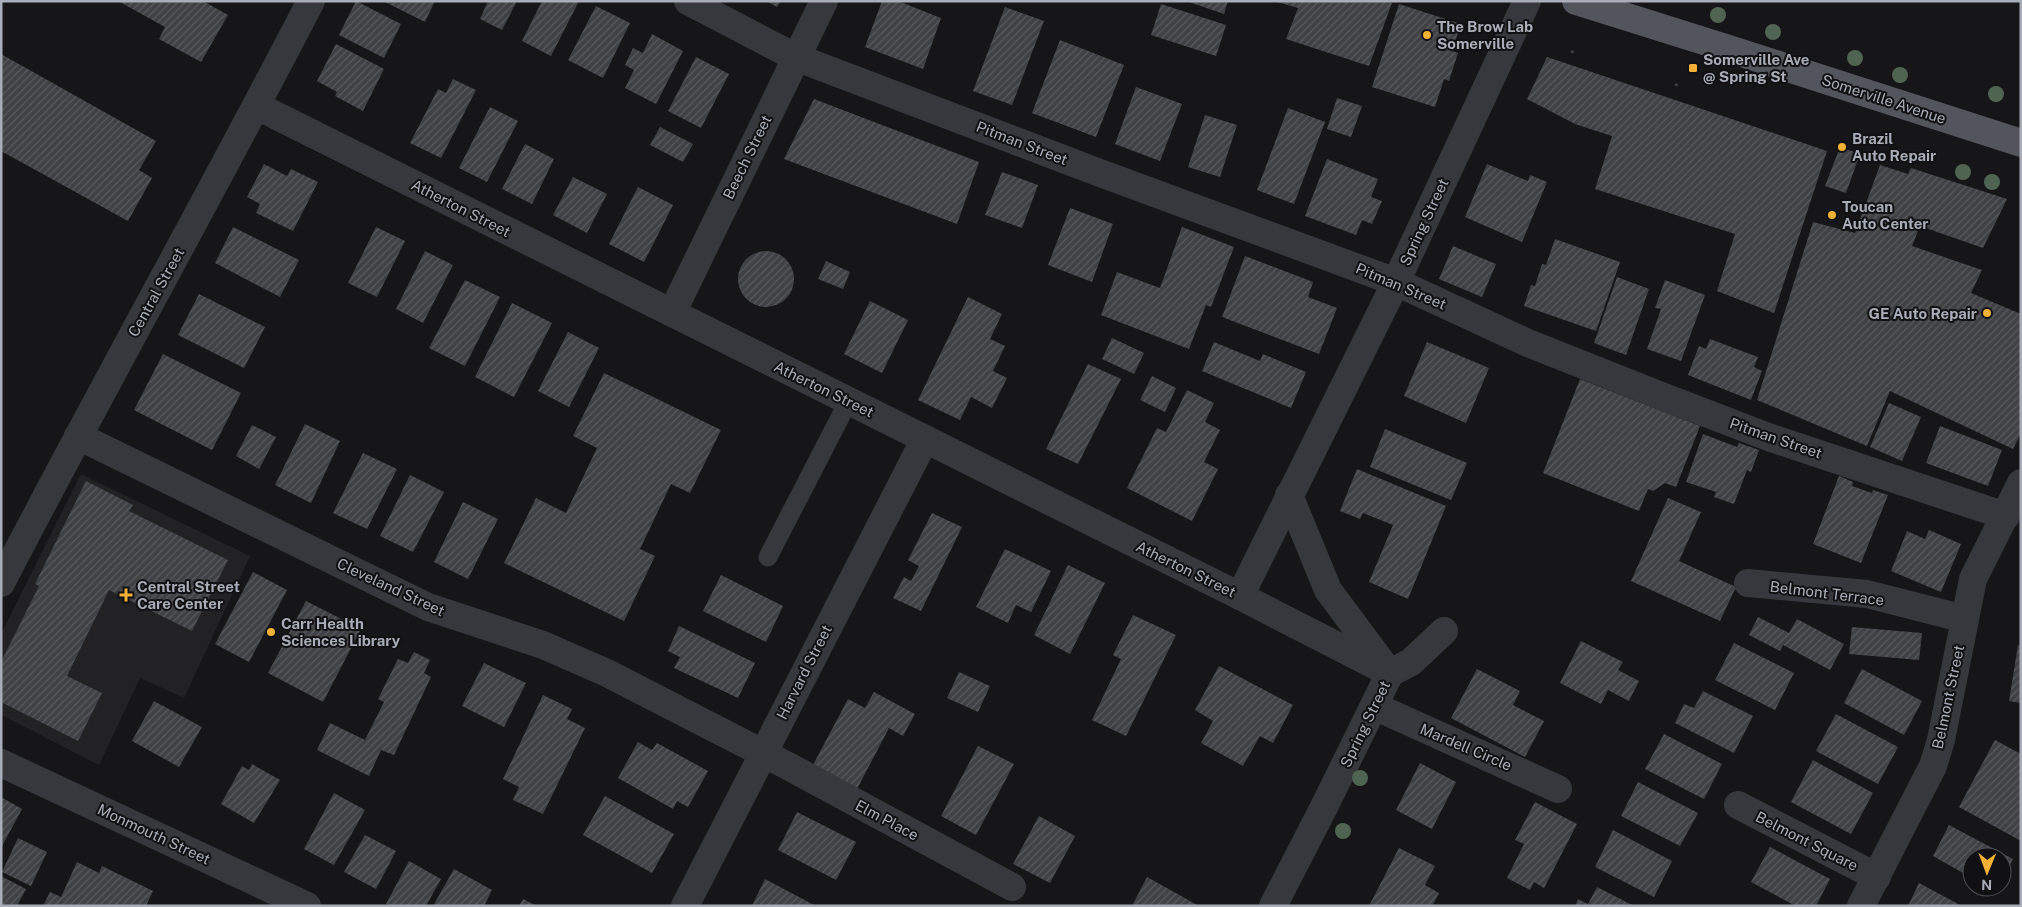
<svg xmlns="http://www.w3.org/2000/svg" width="2022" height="907" font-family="'Public Sans',sans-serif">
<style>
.built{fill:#222225}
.building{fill:url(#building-hatch)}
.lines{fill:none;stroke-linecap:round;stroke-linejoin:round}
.path{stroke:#3d3f44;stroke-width:3;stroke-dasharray:2.5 4;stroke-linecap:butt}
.service{stroke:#37383d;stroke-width:19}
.minor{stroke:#37383d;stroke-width:28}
.tertiary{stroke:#37383d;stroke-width:28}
.primary{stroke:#53555c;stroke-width:28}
.tree{fill:#506452}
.poi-dot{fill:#f2b134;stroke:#111113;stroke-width:2}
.labels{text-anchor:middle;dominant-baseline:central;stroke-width:4;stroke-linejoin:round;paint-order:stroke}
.poi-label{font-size:15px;font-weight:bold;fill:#a8adb8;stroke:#111113;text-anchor:start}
.street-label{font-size:15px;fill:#a8adb8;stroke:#111113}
</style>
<defs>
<pattern id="building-hatch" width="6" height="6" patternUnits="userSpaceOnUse" patternTransform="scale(1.25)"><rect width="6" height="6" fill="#404145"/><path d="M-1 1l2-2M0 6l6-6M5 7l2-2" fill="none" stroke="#595a5e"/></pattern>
</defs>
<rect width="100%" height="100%" fill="#161618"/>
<path class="built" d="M 81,474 L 250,556 L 184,698 L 140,678 L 99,765 L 1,715 L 1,634 Z"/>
<g class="building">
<path d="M 118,1 L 203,1 L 228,15 L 201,62 L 159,39 L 165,27 Z"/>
<path d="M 356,1 L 401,24 L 384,58 L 339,35 Z"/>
<path d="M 383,1 L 435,1 L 425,22 Z"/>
<path d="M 488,1 L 517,1 L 502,30 L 480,19 Z"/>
<path d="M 542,1 L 579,1 L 551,56 L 522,41 Z"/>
<path d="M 766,1 L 781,1 L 777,7 Z"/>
<path d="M 882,1 L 898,1 L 941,18 L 923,69 L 865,47 Z"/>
<path d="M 1186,1 L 1228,1 L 1224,14 Z"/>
<path d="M 1387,1 L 1392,3 L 1369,66 L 1286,39 L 1298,8 L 1277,2 Z"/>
<path d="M 1161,4 L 1226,25 L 1216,56 L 1151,35 Z"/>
<path d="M 1399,4 L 1461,24 L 1452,51 L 1458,53 L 1449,81 L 1444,79 L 1435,107 L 1372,87 Z"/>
<path d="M 596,6 L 630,23 L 603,78 L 568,60 Z"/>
<path d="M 1005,7 L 1044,21 L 1012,105 L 973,91 Z"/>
<path d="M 652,34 L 683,51 L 656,104 L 625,88 L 634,70 L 625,65 L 633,48 L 643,53 Z"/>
<path d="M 1060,40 L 1124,65 L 1096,137 L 1032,113 Z"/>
<path d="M 336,44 L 384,69 L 363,111 L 335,96 L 337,92 L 317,81 Z"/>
<path d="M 1,54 L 156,141 L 139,170 L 152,178 L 128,221 L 1,151 Z"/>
<path d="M 696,57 L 729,74 L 701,128 L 668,111 Z"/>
<path d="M 1547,57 L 1827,151 L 1774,313 L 1717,291 L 1735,234 L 1595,189 L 1612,136 L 1575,124 L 1527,99 Z"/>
<path d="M 453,79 L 476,90 L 441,158 L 410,143 L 438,89 L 446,93 Z"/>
<path d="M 1136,87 L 1182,104 L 1160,161 L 1115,144 Z"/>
<path d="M 1337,98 L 1362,106 L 1351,137 L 1327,129 Z"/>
<path d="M 814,99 L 979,162 L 957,224 L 784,159 Z"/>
<path d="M 490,107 L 518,121 L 487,182 L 459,168 Z"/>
<path d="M 1288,108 L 1325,122 L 1294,204 L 1257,190 Z"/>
<path d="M 1205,115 L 1237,125 L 1220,177 L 1188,167 Z"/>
<path d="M 660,127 L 693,144 L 683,162 L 650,145 Z"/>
<path d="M 525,144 L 554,159 L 532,204 L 502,189 Z"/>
<path d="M 1840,147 L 1860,154 L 1846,193 L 1825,186 Z"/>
<path d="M 1327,159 L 1378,179 L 1371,197 L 1382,201 L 1372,224 L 1362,220 L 1356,235 L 1305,216 Z"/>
<path d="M 264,164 L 287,176 L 291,169 L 318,182 L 293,231 L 256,213 L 260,204 L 247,197 Z"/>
<path d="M 1487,164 L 1528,181 L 1530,175 L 1547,182 L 1522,242 L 1465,217 Z"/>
<path d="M 1880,165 L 1908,174 L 1911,168 L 2007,199 L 1983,248 L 1920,226 L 1912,246 L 1982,270 L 1971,293 L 2021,314 L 2021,433 L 2013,449 L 1890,391 L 1867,446 L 1757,400 L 1813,222 L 1855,233 Z"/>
<path d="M 1002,172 L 1038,185 L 1022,228 L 985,215 Z"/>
<path d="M 573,177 L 607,194 L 587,233 L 553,215 Z"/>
<path d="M 638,187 L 673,205 L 644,262 L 609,244 Z"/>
<path d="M 1070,208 L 1113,224 L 1092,282 L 1048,265 Z"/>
<path d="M 233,227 L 299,260 L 280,297 L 215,263 Z"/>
<path d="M 376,227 L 405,241 L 377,297 L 348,283 Z"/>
<path d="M 1182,227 L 1234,247 L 1211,307 L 1206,305 L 1189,349 L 1101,315 L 1117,272 L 1160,288 Z"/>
<path d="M 1555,239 L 1620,262 L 1596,331 L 1524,306 L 1531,285 L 1535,286 L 1542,264 L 1546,265 Z"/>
<path d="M 1453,246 L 1496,264 L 1482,297 L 1439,279 Z"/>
<path d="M 425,251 L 453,265 L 423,323 L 396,309 Z"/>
<circle cx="766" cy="279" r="28"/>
<path d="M 1245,256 L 1313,282 L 1308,297 L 1337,308 L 1319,354 L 1222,317 Z"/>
<path d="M 826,261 L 850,272 L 843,289 L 818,279 Z"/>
<path d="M 1617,277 L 1649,289 L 1626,355 L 1594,343 Z"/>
<path d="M 465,280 L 500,297 L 465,366 L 429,348 Z"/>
<path d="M 1665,280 L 1705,295 L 1681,361 L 1647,349 L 1661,309 L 1655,308 Z"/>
<path d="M 199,294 L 265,327 L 244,368 L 178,335 Z"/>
<path d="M 968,297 L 1002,314 L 990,339 L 1005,346 L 993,371 L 1007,378 L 992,408 L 971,397 L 960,420 L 918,400 Z"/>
<path d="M 870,301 L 908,320 L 882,373 L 844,354 Z"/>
<path d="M 512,303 L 552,323 L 514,397 L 475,377 Z"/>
<path d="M 568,332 L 599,348 L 569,407 L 538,391 Z"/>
<path d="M 1112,338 L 1144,353 L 1134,374 L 1102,359 Z"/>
<path d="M 1710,339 L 1758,357 L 1754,367 L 1762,371 L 1751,400 L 1688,375 L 1699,346 L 1706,349 Z"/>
<path d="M 1214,342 L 1260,361 L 1263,354 L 1306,372 L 1291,408 L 1202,371 Z"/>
<path d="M 1427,342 L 1489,368 L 1466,423 L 1404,396 Z"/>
<path d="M 163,354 L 241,393 L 212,450 L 134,410 Z"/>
<path d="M 1088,364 L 1121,379 L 1078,464 L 1046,449 Z"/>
<path d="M 604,373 L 721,430 L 690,493 L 671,484 L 640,549 L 655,556 L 624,621 L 504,563 L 536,498 L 566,513 L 597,448 L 573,436 Z"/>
<path d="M 1152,376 L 1176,388 L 1165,412 L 1140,400 Z"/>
<path d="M 1580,379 L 1700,426 L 1676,487 L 1665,483 L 1653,491 L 1648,489 L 1639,511 L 1543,473 Z"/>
<path d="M 1187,390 L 1214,403 L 1205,422 L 1220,430 L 1204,462 L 1218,469 L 1192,521 L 1127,488 L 1157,428 L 1166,432 Z"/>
<path d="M 1889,403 L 1921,417 L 1902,461 L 1870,447 Z"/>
<path d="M 305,424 L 340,441 L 311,503 L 275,485 Z"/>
<path d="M 252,425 L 276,437 L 259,469 L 236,456 Z"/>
<path d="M 1940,426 L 2002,450 L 1988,486 L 1926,463 Z"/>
<path d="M 1385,429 L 1467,463 L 1451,500 L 1370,467 Z"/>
<path d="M 1703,434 L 1737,447 L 1739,443 L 1759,450 L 1751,472 L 1747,470 L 1734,504 L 1714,497 L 1716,492 L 1686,482 Z"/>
<path d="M 363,453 L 397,469 L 367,529 L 333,513 Z"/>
<path d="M 1357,469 L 1446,506 L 1408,599 L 1369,582 L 1393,525 L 1363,513 L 1360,519 L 1340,511 Z"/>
<path d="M 410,475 L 444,492 L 413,552 L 380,536 Z"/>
<path d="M 1839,476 L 1853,482 L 1852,486 L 1872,493 L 1873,490 L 1888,495 L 1861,563 L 1813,544 Z"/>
<path d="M 86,481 L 133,505 L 129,511 L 228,560 L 192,631 L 109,590 L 67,676 L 102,693 L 78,741 L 1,702 L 1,662 L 39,586 L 35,584 Z"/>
<path d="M 1668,498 L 1701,512 L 1679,561 L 1736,587 L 1720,621 L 1631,581 Z"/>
<path d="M 463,502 L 498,519 L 468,579 L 434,562 Z"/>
<path d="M 932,513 L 962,527 L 921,611 L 893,598 L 904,577 L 911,581 L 919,566 L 908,560 Z"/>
<path d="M 1929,530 L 1961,544 L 1941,592 L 1891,571 L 1907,531 L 1925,539 Z"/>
<path d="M 1005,549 L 1051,571 L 1031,612 L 1016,605 L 1008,623 L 976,607 Z"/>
<path d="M 1068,565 L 1105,583 L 1070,654 L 1034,635 Z"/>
<path d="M 253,572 L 287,590 L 249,662 L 215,644 Z"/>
<path d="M 721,575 L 783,606 L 766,642 L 703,611 Z"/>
<path d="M 306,601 L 361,629 L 323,702 L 268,673 Z"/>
<path d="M 1133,615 L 1176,635 L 1126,736 L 1092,720 L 1121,659 L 1113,655 Z"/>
<path d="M 1758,617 L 1789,633 L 1797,619 L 1844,644 L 1830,670 L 1783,645 L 1780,651 L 1749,635 Z"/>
<path d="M 679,626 L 755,663 L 738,698 L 674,668 L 680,657 L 668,651 Z"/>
<path d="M 1852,627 L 1922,633 L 1919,660 L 1849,654 Z"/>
<path d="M 1581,641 L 1623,662 L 1618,670 L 1639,681 L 1629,701 L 1608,690 L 1601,704 L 1560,683 Z"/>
<path d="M 1734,643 L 1794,673 L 1775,710 L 1715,680 Z"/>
<path d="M 2018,645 L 2021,646 L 2021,703 L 2009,701 Z"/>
<path d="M 414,652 L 430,660 L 424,673 L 431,677 L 394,755 L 381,750 L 369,776 L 317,750 L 330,723 L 365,740 L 384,702 L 378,699 L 398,659 L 408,663 Z"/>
<path d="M 484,663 L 526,683 L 504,727 L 462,706 Z"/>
<path d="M 1219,666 L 1293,705 L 1273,743 L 1260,736 L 1243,766 L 1201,743 L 1213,721 L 1195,710 Z"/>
<path d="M 1477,669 L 1520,691 L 1513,705 L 1544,721 L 1525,757 L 1451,718 Z"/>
<path d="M 1862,669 L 1922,701 L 1904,735 L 1844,703 Z"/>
<path d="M 959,672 L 990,686 L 978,712 L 947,698 Z"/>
<path d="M 1703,691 L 1753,716 L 1734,753 L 1675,723 L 1684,704 L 1694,708 Z"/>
<path d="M 874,692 L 915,714 L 903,736 L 889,728 L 857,789 L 813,765 L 848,699 L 865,708 Z"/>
<path d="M 543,695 L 572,709 L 567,719 L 585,728 L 543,814 L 513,800 L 519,787 L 503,779 Z"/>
<path d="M 154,701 L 202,727 L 179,767 L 132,741 Z"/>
<path d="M 1836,714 L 1898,747 L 1878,784 L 1816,751 Z"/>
<path d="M 1664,734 L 1722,764 L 1704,799 L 1645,769 Z"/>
<path d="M 1995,740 L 2021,754 L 2021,841 L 1959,807 Z"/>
<path d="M 638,742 L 652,750 L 657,743 L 708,771 L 688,807 L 677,801 L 673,809 L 618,778 Z"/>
<path d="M 978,746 L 1014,764 L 976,835 L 941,816 Z"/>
<path d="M 1813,760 L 1873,793 L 1851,834 L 1791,802 Z"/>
<path d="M 1420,763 L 1456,782 L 1432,829 L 1396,810 Z"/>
<path d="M 252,764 L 280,780 L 254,823 L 221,804 L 242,766 L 249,770 Z"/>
<path d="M 1638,782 L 1698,813 L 1680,846 L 1621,816 Z"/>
<path d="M 334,793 L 365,810 L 334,865 L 304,849 Z"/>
<path d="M 605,796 L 674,834 L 652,873 L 583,835 Z"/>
<path d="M 1,797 L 22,809 L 1,848 Z"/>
<path d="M 1535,802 L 1577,824 L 1544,888 L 1534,882 L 1530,890 L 1507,878 L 1524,844 L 1515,840 Z"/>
<path d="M 797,812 L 856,842 L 836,880 L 778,850 Z"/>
<path d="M 1039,816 L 1075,836 L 1050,883 L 1013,864 Z"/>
<path d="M 1949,825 L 2013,859 L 2002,880 L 2002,857 L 1972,857 L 1972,878 L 1933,856 Z"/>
<path d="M 1613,830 L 1672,861 L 1654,897 L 1595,867 Z"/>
<path d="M 365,835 L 396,851 L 376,889 L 344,872 Z"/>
<path d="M 18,838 L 47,852 L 31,886 L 2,872 Z"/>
<path d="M 1770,847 L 1830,879 L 1816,906 L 1796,906 L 1751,882 Z"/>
<path d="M 1399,848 L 1435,866 L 1425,885 L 1439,893 L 1432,906 L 1369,906 Z"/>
<path d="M 409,861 L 441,879 L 426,906 L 390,906 L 386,904 Z"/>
<path d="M 77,862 L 99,873 L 102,866 L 153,891 L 146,906 L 43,906 L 50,892 L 61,897 Z"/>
<path d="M 454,869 L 492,890 L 484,906 L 433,906 Z"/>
<path d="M 1,876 L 26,889 L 17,906 L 1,906 Z"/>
<path d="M 1147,877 L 1199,906 L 1132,906 Z"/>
<path d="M 765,879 L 816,906 L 752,906 Z"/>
<path d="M 1919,883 L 1962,906 L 1908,906 Z"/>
<path d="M 1597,887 L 1634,906 L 1575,906 L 1578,899 L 1588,904 Z"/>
<path d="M 1987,887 L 1998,887 L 1996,892 Z"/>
<path d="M 523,899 L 537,906 L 519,906 Z"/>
</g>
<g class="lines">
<g class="path">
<path d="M 1572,53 L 1573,48"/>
<path d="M 1676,86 L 1677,82"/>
</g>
<path class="service" d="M 768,557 L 848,402"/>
<g class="minor">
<path d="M 688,1 L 795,57 L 1100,173 L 1396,282 L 1528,343 L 1664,397 L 1771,438 L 2006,516"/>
<path d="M 257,106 L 1240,596 L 1390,673"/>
<path d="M 672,313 L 824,1"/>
<path d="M 78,436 L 428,607 L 543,645 L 607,673 L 788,766 L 1012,887"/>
<path d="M 1289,495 L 1328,590 L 1386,668"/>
<path d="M 1748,583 L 1867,594 L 1965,619"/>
<path d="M 1240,596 L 1396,282 L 1527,1"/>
<path d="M 1390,673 L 1411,662 L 1444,631"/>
<path d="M 1374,706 L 1558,789"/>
<path d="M 1,763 L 307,906"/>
<path d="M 1738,805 L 1877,877"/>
<path d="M 685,906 L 925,439"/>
<path d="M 1273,906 L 1324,807 L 1390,673"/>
<path d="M 1861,906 L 1933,766 L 1941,740 L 1973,579 L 2021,483"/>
</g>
<path class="tertiary" d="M 1,583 C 102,388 210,196 311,1"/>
<path class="primary" d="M 1576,1 L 1726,48 L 2021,143"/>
</g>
<g class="tree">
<circle cx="1718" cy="15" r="8"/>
<circle cx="1773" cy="32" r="8"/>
<circle cx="1855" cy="58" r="8"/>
<circle cx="1900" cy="75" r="8"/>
<circle cx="1996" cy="94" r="8"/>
<circle cx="1963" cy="172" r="8"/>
<circle cx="1992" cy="182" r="8"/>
<circle cx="1360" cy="778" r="8"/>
<circle cx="1343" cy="831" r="8"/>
</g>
<g class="poi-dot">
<circle cx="1427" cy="35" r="5"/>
<rect x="1688" y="63" width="10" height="10" rx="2.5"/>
<circle cx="1842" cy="147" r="5"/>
<circle cx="1832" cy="215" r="5"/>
<circle cx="1987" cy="313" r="5"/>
<path d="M123.5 587.5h5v5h5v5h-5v5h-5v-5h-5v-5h5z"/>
<circle cx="271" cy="632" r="5"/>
</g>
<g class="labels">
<g class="poi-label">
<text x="1437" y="26">The Brow Lab<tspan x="1437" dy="17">Somerville</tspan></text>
<text x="1703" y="59">Somerville Ave<tspan x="1703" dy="17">@ Spring St</tspan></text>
<text x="1852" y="138">Brazil<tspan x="1852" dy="17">Auto Repair</tspan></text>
<text x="1842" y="206">Toucan<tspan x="1842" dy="17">Auto Center</tspan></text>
<text x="1977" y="313" text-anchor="end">GE Auto Repair</text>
<text x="137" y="586">Central Street<tspan x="137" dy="17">Care Center</tspan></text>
<text x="281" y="623">Carr Health<tspan x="281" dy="17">Sciences Library</tspan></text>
</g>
<g class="street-label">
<text transform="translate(1884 99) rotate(18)">Somerville Avenue</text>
<text transform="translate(1022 143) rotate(21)">Pitman Street</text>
<text transform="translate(747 157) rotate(-64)">Beech Street</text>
<text transform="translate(461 208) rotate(27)">Atherton Street</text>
<text transform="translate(1424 222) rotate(-65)">Spring Street</text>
<text transform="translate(1401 286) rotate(23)">Pitman Street</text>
<text transform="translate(156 292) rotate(-61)">Central Street</text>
<text transform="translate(824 389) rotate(26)">Atherton Street</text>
<text transform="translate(1776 438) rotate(19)">Pitman Street</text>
<text transform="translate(1186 569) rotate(26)">Atherton Street</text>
<text transform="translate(391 587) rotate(25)">Cleveland Street</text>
<text transform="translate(1827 593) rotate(7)">Belmont Terrace</text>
<text transform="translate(804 672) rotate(-63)">Harvard Street</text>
<text transform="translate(1948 697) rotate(-78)">Belmont Street</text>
<text transform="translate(1365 724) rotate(-64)">Spring Street</text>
<text transform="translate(1466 747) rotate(23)">Mardell Circle</text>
<text transform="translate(887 820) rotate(28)">Elm Place</text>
<text transform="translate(154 834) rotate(25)">Monmouth Street</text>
<text transform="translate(1807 841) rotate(27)">Belmont Square</text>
</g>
</g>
<rect width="2022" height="907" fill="none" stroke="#a8adb8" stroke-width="5"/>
<g transform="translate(1987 872) rotate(181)"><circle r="24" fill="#111113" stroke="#4d4f55"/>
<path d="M0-4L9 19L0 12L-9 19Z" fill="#f2b134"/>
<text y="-8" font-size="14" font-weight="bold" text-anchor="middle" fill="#a8adb8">N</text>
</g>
</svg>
